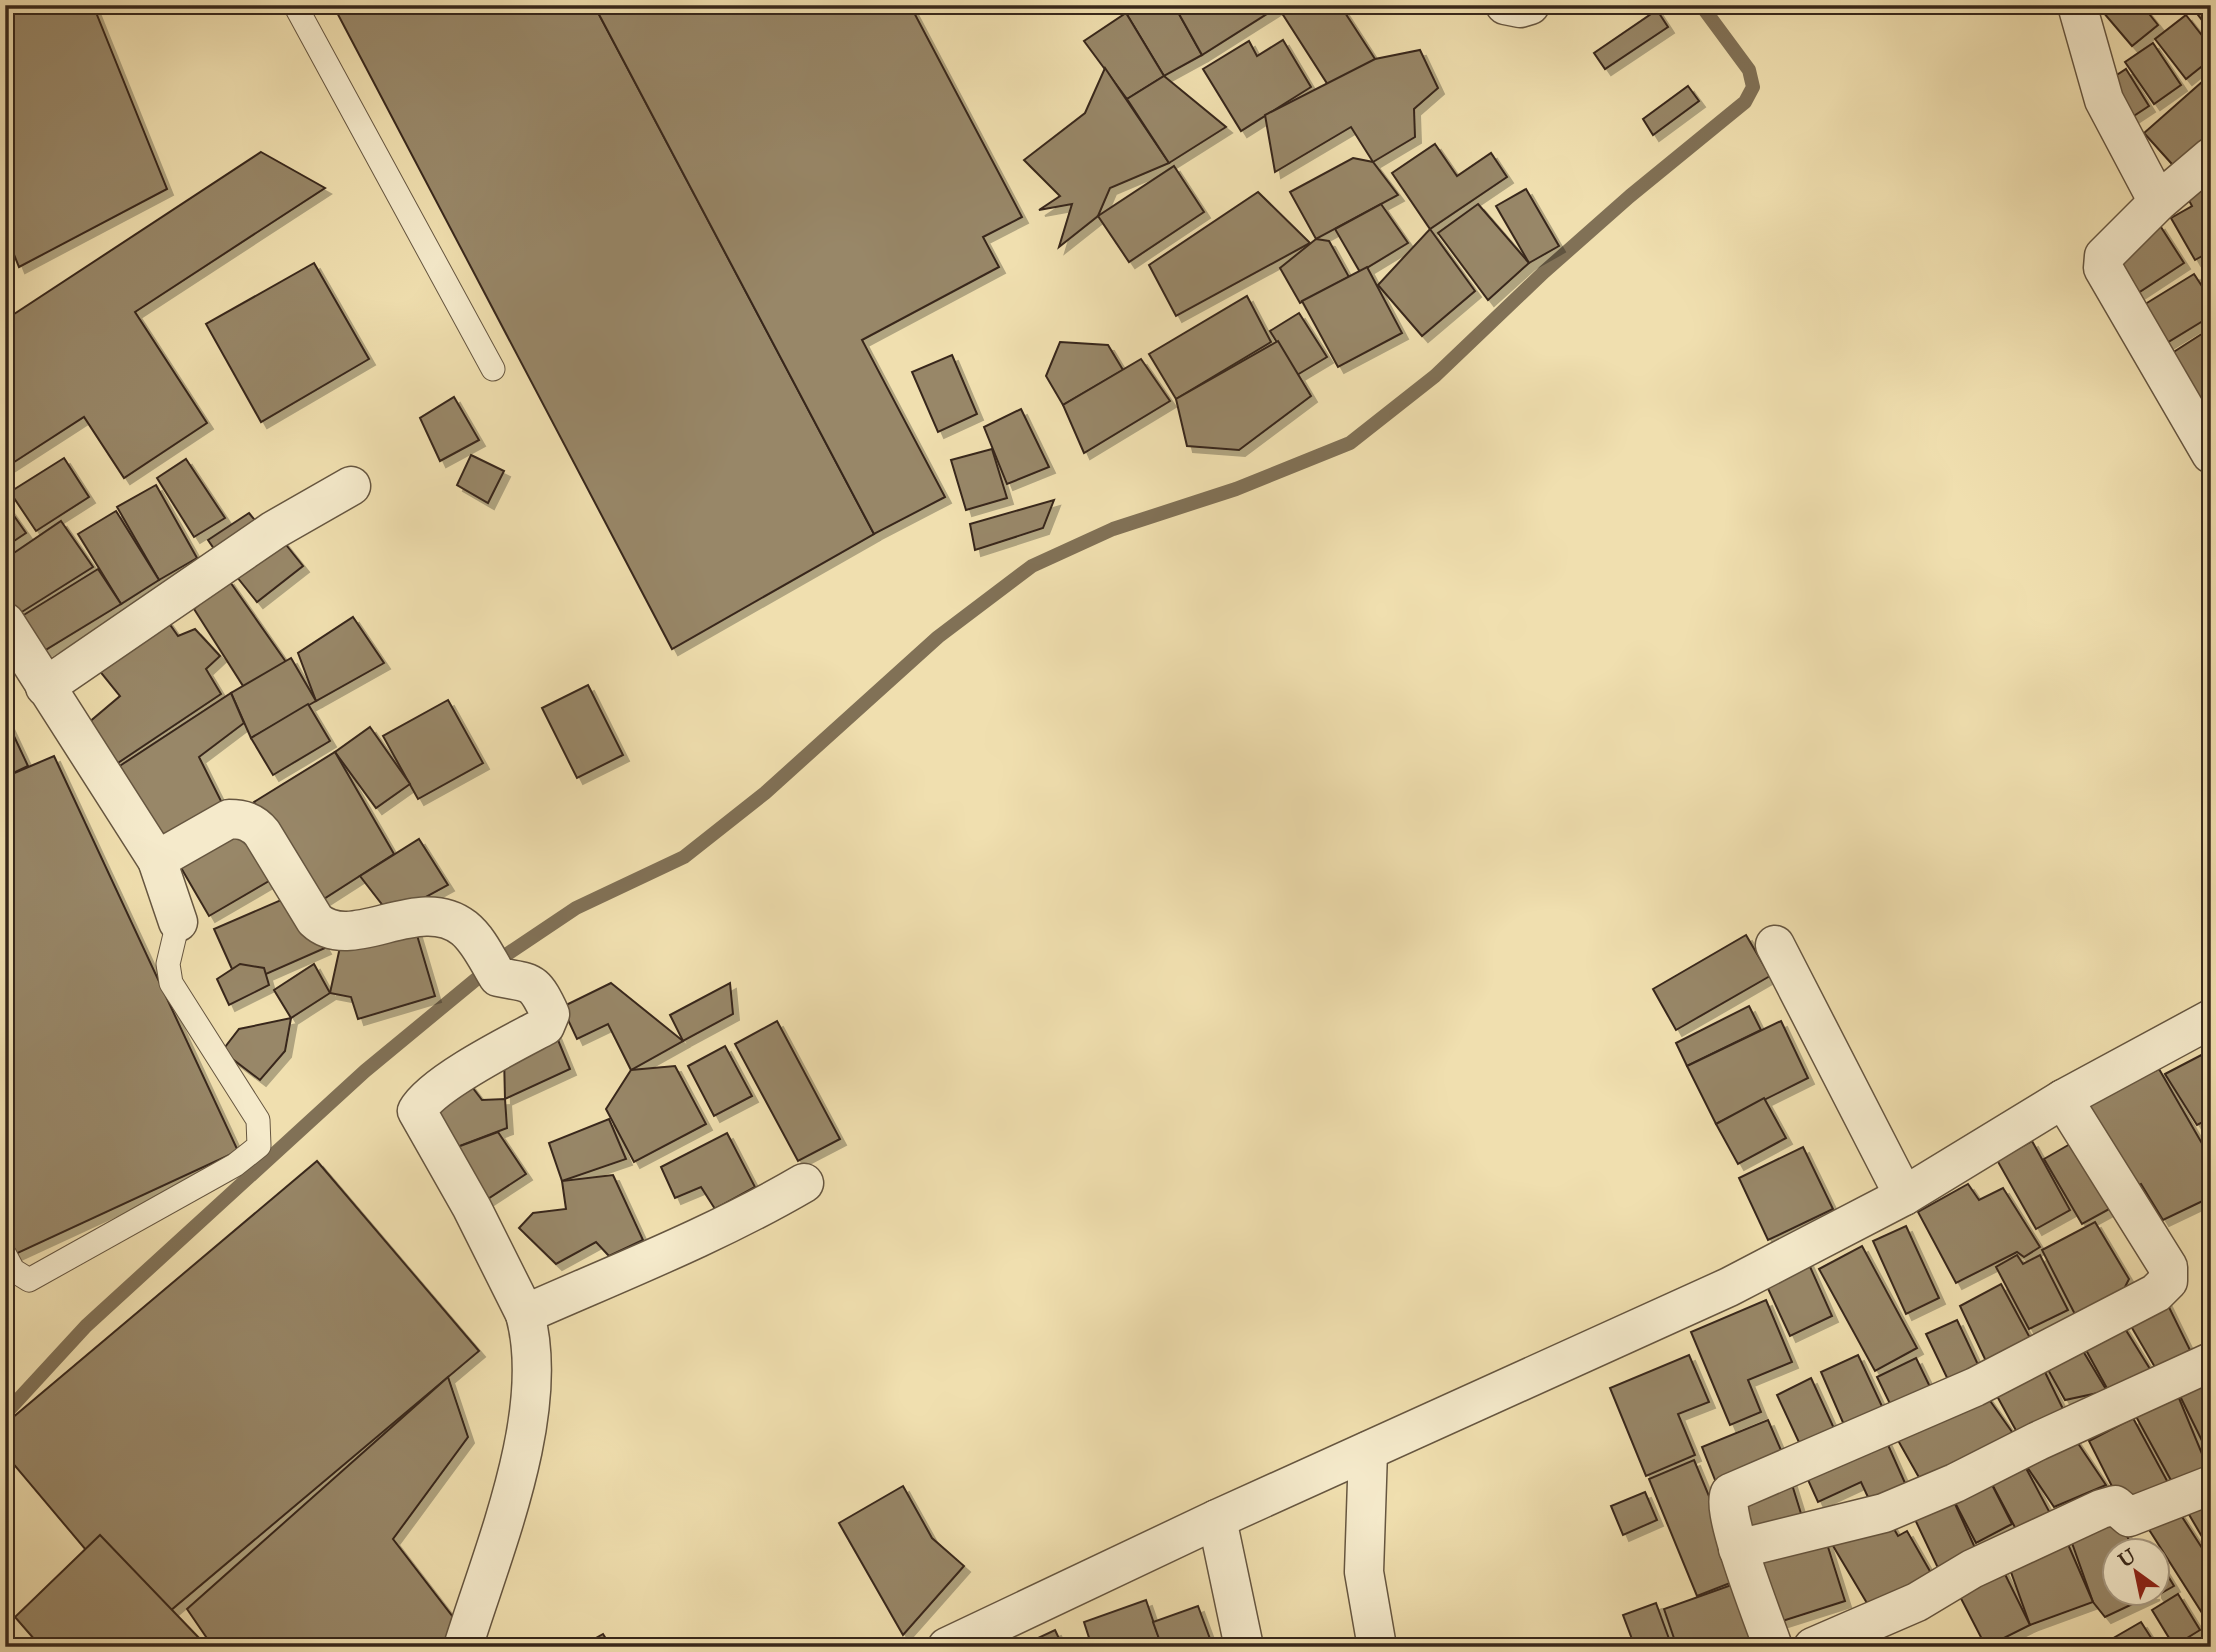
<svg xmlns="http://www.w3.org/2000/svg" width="2216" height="1652" font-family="'IM FELL Double Pica',serif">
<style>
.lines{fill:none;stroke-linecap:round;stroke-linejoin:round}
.stream{stroke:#817156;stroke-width:14}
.building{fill:#988768;stroke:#38281b;stroke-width:2;filter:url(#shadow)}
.service-casing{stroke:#665640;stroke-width:25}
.minor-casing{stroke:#665640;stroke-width:41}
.service{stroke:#f5eacb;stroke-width:23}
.minor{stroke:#f5eacb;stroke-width:38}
</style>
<defs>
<filter id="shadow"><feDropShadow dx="6" dy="6" stdDeviation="0" flood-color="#0004"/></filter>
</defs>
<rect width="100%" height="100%" fill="#f0dfaf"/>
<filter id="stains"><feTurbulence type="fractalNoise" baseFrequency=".00286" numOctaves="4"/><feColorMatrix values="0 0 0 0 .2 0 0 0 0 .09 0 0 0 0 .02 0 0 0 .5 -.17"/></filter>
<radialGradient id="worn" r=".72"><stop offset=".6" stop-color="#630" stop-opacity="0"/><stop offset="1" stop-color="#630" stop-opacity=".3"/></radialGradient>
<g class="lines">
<path class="stream" d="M 5,1414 L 86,1326 L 365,1071 L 503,957 L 576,908 L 684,857 L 765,793 L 938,637 L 1032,566 L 1113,529 L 1236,489 L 1350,443 L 1435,376 L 1544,272 L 1630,196 L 1745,102 L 1753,87 L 1749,70 L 1701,5"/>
</g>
<g class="building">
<path d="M 5,5 L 93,5 L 167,189 L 19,267 L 5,232 Z"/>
<path d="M 333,5 L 594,5 L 874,534 L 672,649 Z"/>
<path d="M 594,5 L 910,5 L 1022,217 L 983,237 L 999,267 L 862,340 L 945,497 L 874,534 Z"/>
<path d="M 1139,5 L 1174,5 L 1202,55 L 1164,76 L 1126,13 Z"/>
<path d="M 1174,5 L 1276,5 L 1278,7 L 1202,55 Z"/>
<path d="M 1281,5 L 1340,5 L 1375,59 L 1330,88 L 1278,7 Z"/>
<path d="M 2097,5 L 2142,5 L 2158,25 L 2132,46 Z"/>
<path d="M 2195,5 L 2211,5 L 2211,32 L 2192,7 Z"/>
<path d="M 1657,10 L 1668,27 L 1605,69 L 1594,53 Z"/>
<path d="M 1126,13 L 1164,76 L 1127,99 L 1084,41 Z"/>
<path d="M 2186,15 L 2211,47 L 2211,59 L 2186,79 L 2155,39 Z"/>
<path d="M 1283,40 L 1311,87 L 1241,131 L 1203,69 L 1249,41 L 1257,56 Z"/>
<path d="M 2153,43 L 2181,85 L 2154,104 L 2125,62 Z"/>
<path d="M 1420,50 L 1438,88 L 1414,109 L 1415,137 L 1373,162 L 1351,127 L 1275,172 L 1265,115 L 1375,59 Z"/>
<path d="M 1105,68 L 1169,163 L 1110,188 L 1098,216 L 1059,247 L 1072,204 L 1039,210 L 1060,196 L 1024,160 L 1085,113 Z"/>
<path d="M 2126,69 L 2149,106 L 2126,121 L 2103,84 Z"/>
<path d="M 2211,74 L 2211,146 L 2180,173 L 2144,133 Z"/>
<path d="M 1164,76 L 1226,127 L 1169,163 L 1127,99 Z"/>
<path d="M 1688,86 L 1699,101 L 1653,135 L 1643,119 Z"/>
<path d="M 1435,144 L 1457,176 L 1491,153 L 1507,177 L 1430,229 L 1392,173 Z"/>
<path d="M 261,152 L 325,188 L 135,312 L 207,423 L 124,478 L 84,417 L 5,468 L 5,320 Z"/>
<path d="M 1353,158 L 1373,162 L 1398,195 L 1316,239 L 1290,192 Z"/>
<path d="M 1174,166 L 1204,212 L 1129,262 L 1098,216 Z"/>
<path d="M 2204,177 L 2211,190 L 2211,251 L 2195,260 L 2171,218 L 2192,206 L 2183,189 Z"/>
<path d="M 1526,189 L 1559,246 L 1529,263 L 1496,206 Z"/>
<path d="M 1258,192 L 1310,243 L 1176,316 L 1149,265 Z"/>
<path d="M 1381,204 L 1408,243 L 1360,272 L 1335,229 Z"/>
<path d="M 1478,204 L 1529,263 L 1488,300 L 1438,233 Z"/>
<path d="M 2159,224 L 2184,263 L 2135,295 L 2110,256 Z"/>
<path d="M 1430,229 L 1475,291 L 1422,336 L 1378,285 Z"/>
<path d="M 1316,239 L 1329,241 L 1349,277 L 1300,303 L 1280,268 Z"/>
<path d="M 314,263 L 369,359 L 261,422 L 206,324 Z"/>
<path d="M 1367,267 L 1402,333 L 1338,367 L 1302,301 Z"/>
<path d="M 2194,274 L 2211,300 L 2211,316 L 2165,344 L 2142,306 Z"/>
<path d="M 1247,296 L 1271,342 L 1176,399 L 1149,354 Z"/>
<path d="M 1299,313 L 1327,357 L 1297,375 L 1270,331 Z"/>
<path d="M 2211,328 L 2211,392 L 2199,400 L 2169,355 Z"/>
<path d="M 1278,341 L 1311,396 L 1239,450 L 1187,446 L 1176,399 Z"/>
<path d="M 1060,342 L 1108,345 L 1123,370 L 1063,405 L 1046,376 Z"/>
<path d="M 952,355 L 977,414 L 938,432 L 912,372 Z"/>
<path d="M 1141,359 L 1170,401 L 1084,453 L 1063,405 Z"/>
<path d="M 454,397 L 479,440 L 440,461 L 420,418 Z"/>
<path d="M 1021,409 L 1049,467 L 1007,484 L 984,427 Z"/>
<path d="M 992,449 L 1007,498 L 966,510 L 951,460 Z"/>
<path d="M 471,455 L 504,471 L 488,503 L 457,485 Z"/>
<path d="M 64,458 L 89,497 L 36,531 L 10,492 Z"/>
<path d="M 186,459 L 225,518 L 194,537 L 157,478 Z"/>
<path d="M 156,485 L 197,558 L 159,580 L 117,507 Z"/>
<path d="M 1054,500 L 1043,528 L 975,550 L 970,524 Z"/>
<path d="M 5,503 L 26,533 L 5,547 Z"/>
<path d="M 116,511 L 159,580 L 121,604 L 78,534 Z"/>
<path d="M 249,513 L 263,530 L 221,559 L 208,540 Z"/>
<path d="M 61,521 L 93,567 L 17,615 L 5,597 L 5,559 Z"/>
<path d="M 279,536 L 303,566 L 257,602 L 233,572 Z"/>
<path d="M 98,569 L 121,604 L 34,657 L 14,621 Z"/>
<path d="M 228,579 L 286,662 L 245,689 L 194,609 Z"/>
<path d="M 164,616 L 178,636 L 195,629 L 220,656 L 206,669 L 221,694 L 106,771 L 81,729 L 120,696 L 94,664 Z"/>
<path d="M 353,617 L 384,663 L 316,701 L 298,653 Z"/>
<path d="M 291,658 L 316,701 L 251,738 L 231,693 Z"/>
<path d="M 588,685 L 623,755 L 577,778 L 542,708 Z"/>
<path d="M 231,693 L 244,723 L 199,757 L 225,809 L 159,848 L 112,771 Z"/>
<path d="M 448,700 L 483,763 L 418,799 L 383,736 Z"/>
<path d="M 308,704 L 330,741 L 273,775 L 251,738 Z"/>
<path d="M 5,717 L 28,766 L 5,777 Z"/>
<path d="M 370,727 L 410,784 L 376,808 L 335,752 Z"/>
<path d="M 335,752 L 394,854 L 319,902 L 254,802 Z"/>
<path d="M 54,756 L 238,1151 L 9,1257 L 5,1249 L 5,777 Z"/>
<path d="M 251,824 L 281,874 L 209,916 L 180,866 Z"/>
<path d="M 419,839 L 448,885 L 391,916 L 360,876 Z"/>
<path d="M 295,894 L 325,948 L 266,974 L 232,969 L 214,929 Z"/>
<path d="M 414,925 L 435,996 L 358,1019 L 351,997 L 330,993 L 340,947 Z"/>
<path d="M 1746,935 L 1770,976 L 1676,1030 L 1653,989 Z"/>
<path d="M 240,964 L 264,968 L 269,985 L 229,1005 L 217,979 Z"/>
<path d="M 314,964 L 330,993 L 291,1018 L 274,990 Z"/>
<path d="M 611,983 L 683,1041 L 631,1070 L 608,1024 L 577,1039 L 562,1007 Z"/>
<path d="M 730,983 L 733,1014 L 683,1041 L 670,1015 Z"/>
<path d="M 1749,1006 L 1761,1030 L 1687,1066 L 1676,1043 Z"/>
<path d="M 291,1018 L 285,1051 L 260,1080 L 222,1051 L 239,1029 Z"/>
<path d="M 777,1021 L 840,1139 L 798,1161 L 735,1044 Z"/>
<path d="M 1781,1021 L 1808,1078 L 1716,1124 L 1687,1066 Z"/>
<path d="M 551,1023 L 570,1069 L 505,1099 L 504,1056 Z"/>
<path d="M 725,1046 L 752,1096 L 714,1116 L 688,1066 Z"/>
<path d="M 2211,1050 L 2211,1118 L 2197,1125 L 2165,1074 Z"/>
<path d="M 675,1066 L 706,1124 L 634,1162 L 606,1109 L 631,1070 Z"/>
<path d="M 2159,1069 L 2211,1159 L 2211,1197 L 2163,1220 L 2141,1184 L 2124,1191 L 2088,1102 Z"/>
<path d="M 466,1079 L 482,1100 L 505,1099 L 507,1128 L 452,1149 L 434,1095 Z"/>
<path d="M 1764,1098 L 1786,1138 L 1738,1164 L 1716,1124 Z"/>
<path d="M 609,1119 L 626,1159 L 562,1181 L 549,1143 Z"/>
<path d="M 498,1132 L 526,1174 L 474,1208 L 452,1149 Z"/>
<path d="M 727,1133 L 755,1187 L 715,1209 L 701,1187 L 675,1198 L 661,1167 Z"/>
<path d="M 2084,1136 L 2122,1202 L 2082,1224 L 2044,1159 Z"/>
<path d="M 2032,1141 L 2070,1210 L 2036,1229 L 1997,1160 Z"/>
<path d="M 1803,1147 L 1833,1209 L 1768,1240 L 1739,1178 Z"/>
<path d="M 317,1161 L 479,1351 L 151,1627 L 5,1454 L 5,1424 Z"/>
<path d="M 613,1175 L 643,1240 L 609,1256 L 596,1242 L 556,1264 L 519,1228 L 533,1213 L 566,1209 L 562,1181 Z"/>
<path d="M 1968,1184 L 1979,1200 L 2003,1188 L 2040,1247 L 2024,1257 L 2017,1252 L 1956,1283 L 1918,1212 Z"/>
<path d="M 2095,1222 L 2129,1279 L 2117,1303 L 2080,1324 L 2042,1250 Z"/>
<path d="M 1906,1226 L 1939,1298 L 1906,1314 L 1873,1241 Z"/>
<path d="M 1862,1246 L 1917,1348 L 1875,1371 L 1819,1269 Z"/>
<path d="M 2017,1255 L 2023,1264 L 2040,1255 L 2068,1310 L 2029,1329 L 1996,1267 Z"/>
<path d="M 1807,1260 L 1832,1316 L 1790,1336 L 1764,1280 Z"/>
<path d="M 2001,1284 L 2037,1351 L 1992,1374 L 1960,1306 Z"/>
<path d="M 2163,1295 L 2190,1350 L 2156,1369 L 2125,1316 Z"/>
<path d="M 1766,1300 L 1792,1362 L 1748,1380 L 1761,1412 L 1730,1425 L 1691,1332 Z"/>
<path d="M 2119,1319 L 2150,1369 L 2109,1392 L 2080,1339 Z"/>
<path d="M 1957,1320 L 1981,1371 L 1951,1386 L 1926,1334 Z"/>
<path d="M 2077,1341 L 2107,1391 L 2065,1400 L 2041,1357 Z"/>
<path d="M 1689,1355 L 1709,1402 L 1678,1414 L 1695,1455 L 1646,1476 L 1610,1388 Z"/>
<path d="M 1858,1355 L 1887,1417 L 1848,1434 L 1821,1372 Z"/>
<path d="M 1916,1358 L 1933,1393 L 1894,1412 L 1877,1377 Z"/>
<path d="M 2042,1366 L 2065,1413 L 2019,1436 L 1997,1396 Z"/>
<path d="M 448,1377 L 468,1437 L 393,1539 L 456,1621 L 445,1647 L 213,1647 L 187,1609 Z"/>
<path d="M 1811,1378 L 1837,1435 L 1803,1451 L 1777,1395 Z"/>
<path d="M 2211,1380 L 2211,1459 L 2178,1392 Z"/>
<path d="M 1981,1388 L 2017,1439 L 1921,1481 L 1891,1428 Z"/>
<path d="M 2176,1391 L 2210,1473 L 2178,1493 L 2133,1411 Z"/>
<path d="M 2133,1418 L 2172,1490 L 2124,1510 L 2089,1441 Z"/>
<path d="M 1768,1420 L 1786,1462 L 1719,1490 L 1702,1447 Z"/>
<path d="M 2069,1430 L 2106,1485 L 2054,1507 L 2019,1455 Z"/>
<path d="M 1884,1436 L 1909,1492 L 1873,1508 L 1861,1482 L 1818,1502 L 1804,1471 Z"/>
<path d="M 2019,1455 L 2051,1515 L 2018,1533 L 1986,1473 Z"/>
<path d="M 1694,1460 L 1743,1578 L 1697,1596 L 1649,1479 Z"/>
<path d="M 1986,1473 L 2012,1524 L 1976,1543 L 1950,1493 Z"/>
<path d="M 1790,1478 L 1803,1520 L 1742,1539 L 1729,1497 Z"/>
<path d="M 903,1486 L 932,1538 L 964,1566 L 903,1635 L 839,1523 Z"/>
<path d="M 1645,1492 L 1657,1520 L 1623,1535 L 1611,1506 Z"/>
<path d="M 1950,1493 L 1976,1550 L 1938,1568 L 1911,1511 Z"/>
<path d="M 2211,1493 L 2211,1552 L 2184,1506 Z"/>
<path d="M 2115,1507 L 2133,1550 L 2114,1550 L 2114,1592 L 2154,1594 L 2105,1617 L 2093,1602 L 2067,1529 Z"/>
<path d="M 2177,1509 L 2211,1562 L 2211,1627 L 2148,1528 Z"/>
<path d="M 1890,1522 L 1898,1536 L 1907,1531 L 1935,1580 L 1874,1615 L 1829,1539 Z"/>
<path d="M 1822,1528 L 1845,1601 L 1773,1624 L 1750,1552 Z"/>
<path d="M 100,1535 L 199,1638 L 190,1647 L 41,1647 L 15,1617 Z"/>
<path d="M 2064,1535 L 2093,1602 L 2030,1625 L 2007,1561 Z"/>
<path d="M 2156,1556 L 2174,1586 L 2158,1595 L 2156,1592 Z"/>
<path d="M 1998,1560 L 2030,1625 L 1986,1647 L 1953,1583 Z"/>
<path d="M 1737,1583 L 1760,1647 L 1677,1647 L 1664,1609 Z"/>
<path d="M 2178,1594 L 2200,1630 L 2174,1646 L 2152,1610 Z"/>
<path d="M 1146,1600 L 1162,1647 L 1092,1647 L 1084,1622 Z"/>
<path d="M 1656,1603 L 1672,1647 L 1635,1647 L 1623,1615 Z"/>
<path d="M 1198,1606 L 1213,1647 L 1162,1647 L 1153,1622 Z"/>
<path d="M 2141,1622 L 2157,1647 L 2098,1647 Z"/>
<path d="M 1055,1630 L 1063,1647 L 1019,1647 Z"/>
<path d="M 603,1634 L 611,1647 L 580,1647 Z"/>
</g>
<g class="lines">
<defs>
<g id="service">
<path d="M 295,5 L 493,369"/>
<path d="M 5,1255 L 13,1270 L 29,1280 L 235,1165 L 259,1146 L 258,1120 L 171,983 L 168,964 L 178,922"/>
</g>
<g id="minor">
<path d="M 1505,5 L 1520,8 L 1530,5"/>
<path d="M 2077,5 L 2104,100 L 2158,202"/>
<path d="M 2211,157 L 2158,202 L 2104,256 L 2103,268 L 2211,454"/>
<path d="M 5,622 L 157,860 L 178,922"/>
<path d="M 45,687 L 274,530 L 351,486"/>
<path d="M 157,860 L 229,819 C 243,819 253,822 262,833 L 315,920 C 352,955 418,892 464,928 C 479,940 488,961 498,977 C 532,984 533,978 550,1014 L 545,1026 C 515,1042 432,1083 417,1111 L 472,1208 L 525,1314"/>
<path d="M 1775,945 L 1904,1196"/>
<path d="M 1368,1451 L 1364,1572 L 1377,1647"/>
<path d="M 1217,1519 L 1244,1647"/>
<path d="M 1738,1549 L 1884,1513 L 1955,1483 L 2038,1441 L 2211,1362"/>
<path d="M 463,1647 C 493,1550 552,1413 525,1314 C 620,1272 715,1235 804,1183"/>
<path d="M 947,1647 L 1217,1519 L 1729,1287 L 1904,1196 L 2063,1099 L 2211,1019"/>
<path d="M 1773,1647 C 1765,1623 1719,1509 1730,1493 L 1975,1387 L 2156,1293 L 2168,1281 L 2168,1267 L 2063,1099"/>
<path d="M 1813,1647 L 1917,1602 L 1972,1569 L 2101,1509 L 2115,1505 L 2129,1517 L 2211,1485"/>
</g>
</defs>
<use href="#service" class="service-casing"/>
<use href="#minor" class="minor-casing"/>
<use href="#service" class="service"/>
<use href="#minor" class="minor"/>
</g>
<rect width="2216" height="1652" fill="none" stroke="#f0dfaf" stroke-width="28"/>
<rect x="7" y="7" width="2202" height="1638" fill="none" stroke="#38281b" stroke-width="3.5"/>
<rect x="14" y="14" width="2188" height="1624" fill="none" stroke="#38281b" stroke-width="2"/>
<g transform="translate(2136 1572) rotate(327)"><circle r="33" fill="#f5eacb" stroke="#a99c85" stroke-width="2"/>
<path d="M0-5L12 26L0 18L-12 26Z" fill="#8f2418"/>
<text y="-10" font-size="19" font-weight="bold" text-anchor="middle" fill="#38281b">U</text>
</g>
<rect width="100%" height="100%" filter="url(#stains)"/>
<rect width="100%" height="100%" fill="url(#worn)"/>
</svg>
